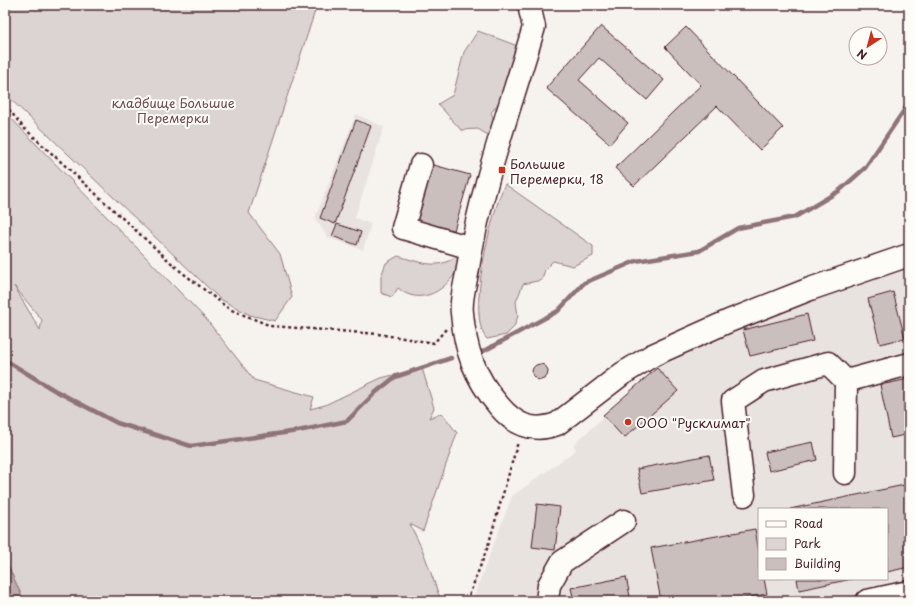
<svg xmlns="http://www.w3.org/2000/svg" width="914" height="606" font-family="'Playpen Sans',sans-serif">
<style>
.built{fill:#e9e3e0;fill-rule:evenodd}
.green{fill:#dcd4d2;stroke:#937a7e;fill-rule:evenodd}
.water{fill:#bbabac;stroke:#8e7378}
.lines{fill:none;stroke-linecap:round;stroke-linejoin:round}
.stream{stroke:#8e7378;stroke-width:4.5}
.building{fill:#cbbfbe;stroke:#4a1f2b}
.minor-casing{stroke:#4a1f2b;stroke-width:25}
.path{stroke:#4a1f2b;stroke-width:2.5;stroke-dasharray:3 3;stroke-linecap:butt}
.minor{stroke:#fdfcf7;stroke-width:22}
.poi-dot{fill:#c8321e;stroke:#fdfcf7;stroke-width:1.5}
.labels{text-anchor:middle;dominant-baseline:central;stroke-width:4;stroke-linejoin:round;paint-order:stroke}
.park-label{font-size:13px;fill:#6e4c55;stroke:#fdfcf7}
.poi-label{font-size:13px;fill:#4a1f2b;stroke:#fdfcf7;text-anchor:start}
</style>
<rect width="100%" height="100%" fill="#f6f3ef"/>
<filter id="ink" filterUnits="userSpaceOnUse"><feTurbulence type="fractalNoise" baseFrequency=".025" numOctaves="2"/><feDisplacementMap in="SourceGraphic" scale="8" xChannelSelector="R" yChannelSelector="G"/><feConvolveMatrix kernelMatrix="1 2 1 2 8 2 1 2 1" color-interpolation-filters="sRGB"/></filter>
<g filter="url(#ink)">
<g class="built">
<path d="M 356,114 L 384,127 L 355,218 L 371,224 L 363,250 L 328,238 L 315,218 Z"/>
<path d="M 909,265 L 909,601 L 472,601 L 512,496 L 576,450 L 573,445 L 657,368 L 750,322 ZM 759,509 L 887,509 L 887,579 L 759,579 Z"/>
</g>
<g class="green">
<path d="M 5,5 L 317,5 L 249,213 L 280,254 L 292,297 L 275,321 L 250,315 L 220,299 L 5,94 Z"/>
<path d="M 478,31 L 520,47 L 506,93 L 491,113 L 498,127 L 492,135 L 486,134 L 478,129 L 461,130 L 438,104 L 453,95 L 464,52 Z"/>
<path d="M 5,112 L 206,319 L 254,380 L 314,397 L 310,409 L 325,405 L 381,378 L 422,368 L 434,408 L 429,418 L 442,413 L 457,433 L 423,531 L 410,524 L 423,551 L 441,601 L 24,601 L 5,559 ZM 14,286 L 42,320 L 40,330 Z"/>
<path d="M 505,184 L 593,246 L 593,256 L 573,266 L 553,261 L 545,269 L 542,280 L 523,284 L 516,302 L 518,316 L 514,327 L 506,335 L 487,339 C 465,318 492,210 505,184 Z"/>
<path d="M 398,256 C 417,261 437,271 455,257 L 458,259 L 459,265 C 450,289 420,308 398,288 L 392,297 L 381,293 L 381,276 L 386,263 Z"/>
</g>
<path class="water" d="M 5,559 L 24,601 L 5,601 Z"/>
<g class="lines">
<g class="stream">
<path d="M 478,354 L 558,311 L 584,283 L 636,261 L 699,251 L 738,228 L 795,217 L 839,191 L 865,168 L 909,103"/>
<path d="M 5,360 L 54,390 L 117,423 L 191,446 L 298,431 L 347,421 L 375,393 L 395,377 L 451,358"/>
</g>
</g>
<g class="building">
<path d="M 601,26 L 664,80 L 647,100 L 599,58 L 579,80 L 628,123 L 610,144 L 546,88 Z"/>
<path d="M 686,27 L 783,128 L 760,150 L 717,106 L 634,186 L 615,168 L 701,85 L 665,47 Z"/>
<path d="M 356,120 L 371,126 L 335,224 L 320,218 Z"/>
<path d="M 430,164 L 470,175 L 453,234 L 413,223 Z"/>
<path d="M 337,224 L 361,232 L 357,245 L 332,236 Z"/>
<path d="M 893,292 L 905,338 L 880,344 L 868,299 Z"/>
<path d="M 807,314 L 813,341 L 750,356 L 743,330 Z"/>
<circle cx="540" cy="372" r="8"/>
<path d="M 657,368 L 678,391 L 624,438 L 603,415 Z"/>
<path d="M 909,379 L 909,434 L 891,438 L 880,385 Z"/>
<path d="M 813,442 L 817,460 L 769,471 L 765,452 Z"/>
<path d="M 709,455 L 714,480 L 642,493 L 637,469 Z"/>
<path d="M 909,484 L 909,567 L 887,572 L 887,509 L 790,509 Z"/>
<path d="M 537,504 L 560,507 L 555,550 L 532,547 Z"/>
<path d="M 755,529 L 759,552 L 759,579 L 764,579 L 767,594 L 727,601 L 661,601 L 651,548 Z"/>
<path d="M 626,577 L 631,601 L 574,601 L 571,588 Z"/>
<path d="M 797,579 L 852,579 L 799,590 Z"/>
</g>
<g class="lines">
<defs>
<g id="minor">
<path d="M 529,5 L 534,27 C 511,106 481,186 468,268 C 466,282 460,299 462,313 C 465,350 475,378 499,406 C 515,425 533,433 557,424 L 622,374 L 653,355 L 729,321 L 810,289 L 909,255"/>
<path d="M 421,165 L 403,228 L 471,248"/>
<path d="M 845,473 L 846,381 L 909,364"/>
<path d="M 744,495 L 733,401 L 764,381 L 828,363 L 846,381"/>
<path d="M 547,601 L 549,585 L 562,562 L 624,521"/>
<path d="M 867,601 L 909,592"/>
</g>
</defs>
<use href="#minor" class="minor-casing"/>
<g class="path">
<path d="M 5,105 L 24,128 L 179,270 L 229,309 L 271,326 L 378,334 L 434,343 L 446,329"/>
<path d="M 467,601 L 488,546 L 518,442"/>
</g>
<use href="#minor" class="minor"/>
</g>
</g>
<g class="poi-dot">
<rect x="498" y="166" width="8" height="8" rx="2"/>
<circle cx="628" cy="422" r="4"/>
</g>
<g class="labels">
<g class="park-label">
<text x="173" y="102">кладбище Большие<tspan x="173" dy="15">Перемерки</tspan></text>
</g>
<g class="poi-label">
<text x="510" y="163">Большие<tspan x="510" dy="15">Перемерки, 18</tspan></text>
<text x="636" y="422">ООО "Русклимат"</text>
</g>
</g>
<rect width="914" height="606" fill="none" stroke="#fdfcf7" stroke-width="20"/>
<rect x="10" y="10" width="894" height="586" fill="none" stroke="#4a1f2b" stroke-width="1.5" filter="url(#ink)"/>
<rect x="758" y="508" width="130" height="72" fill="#fdfcf7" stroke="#b5a4a5"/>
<rect x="766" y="521" width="20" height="6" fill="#fdfcf7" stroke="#b5a4a5"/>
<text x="794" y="528" font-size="12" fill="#4a1f2b">Road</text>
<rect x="766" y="538" width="20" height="12" fill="#dcd4d2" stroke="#b5a4a5"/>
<text x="794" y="548" font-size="12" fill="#4a1f2b">Park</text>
<rect x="766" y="558" width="20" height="12" fill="#cbbfbe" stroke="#b5a4a5"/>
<text x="794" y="568" font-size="12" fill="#4a1f2b">Building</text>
<g transform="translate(868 46) rotate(216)"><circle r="19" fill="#fdfcf7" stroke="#b5a4a5"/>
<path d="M0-3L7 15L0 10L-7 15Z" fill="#c8321e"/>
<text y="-6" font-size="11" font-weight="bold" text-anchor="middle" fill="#4a1f2b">N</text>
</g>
</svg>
